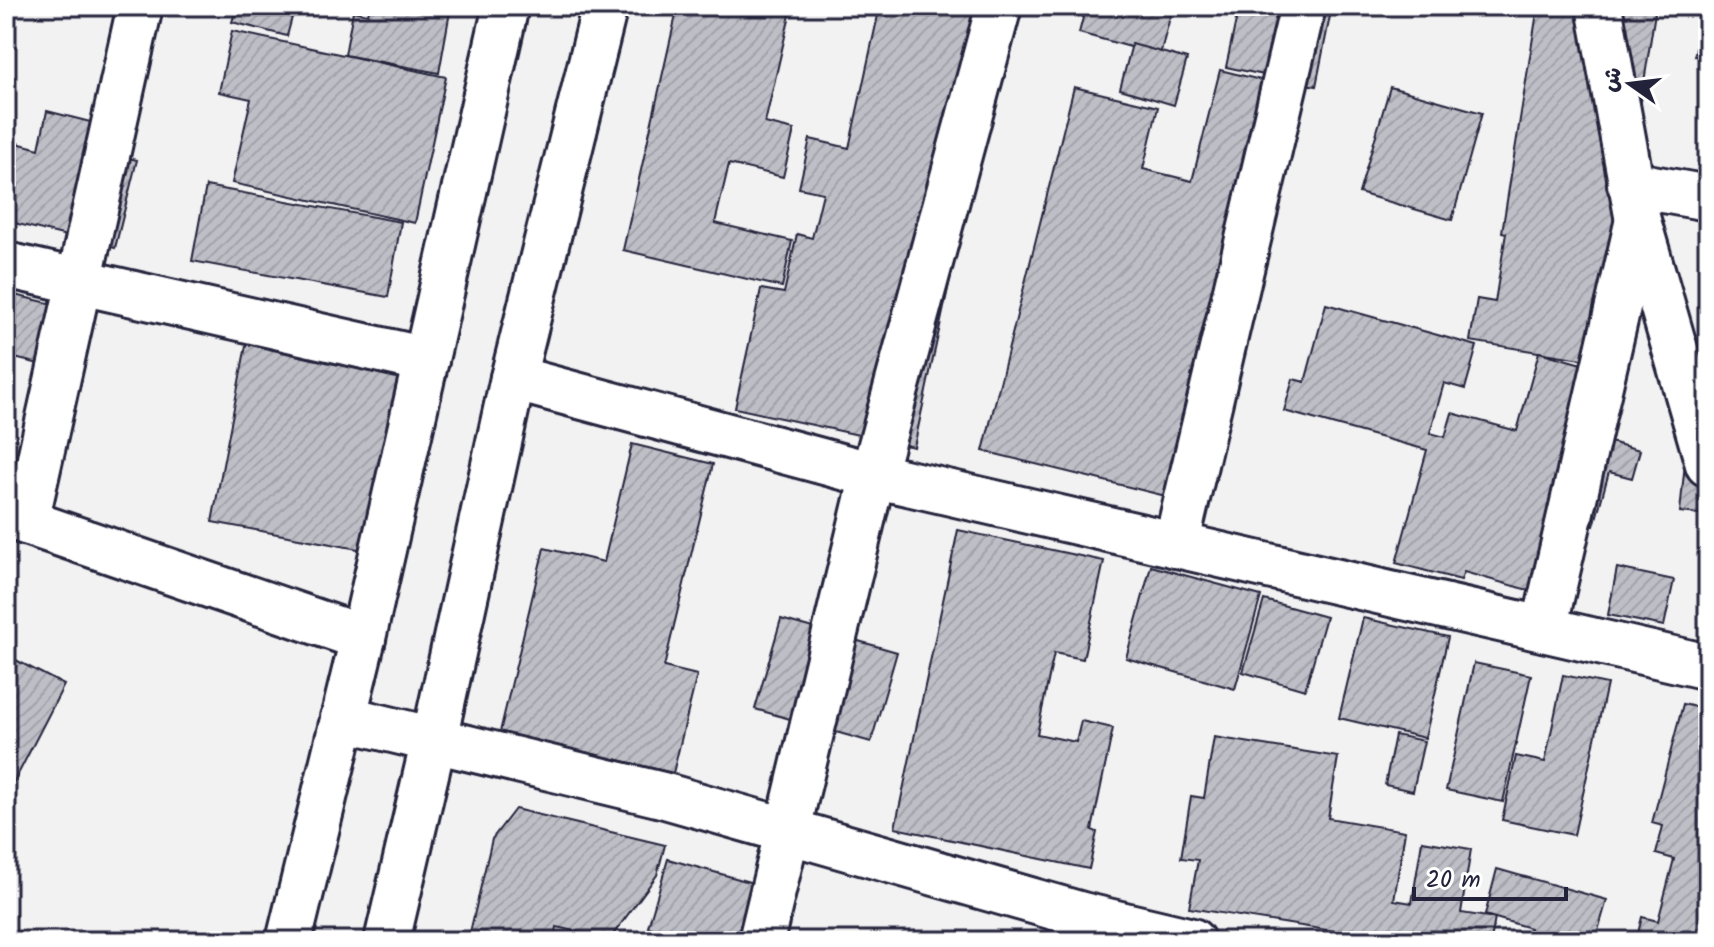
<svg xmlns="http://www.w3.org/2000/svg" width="1714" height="947" font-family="Kalam,'Playpen Sans Arabic',sans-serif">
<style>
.building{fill:url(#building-hatch);stroke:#22223b;stroke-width:2}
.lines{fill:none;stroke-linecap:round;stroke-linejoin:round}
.minor-casing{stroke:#22223b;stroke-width:50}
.primary-casing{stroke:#22223b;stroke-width:50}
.minor{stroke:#fff;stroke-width:44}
.primary{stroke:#fff;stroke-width:44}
</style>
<defs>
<pattern id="building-hatch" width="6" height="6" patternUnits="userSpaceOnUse" patternTransform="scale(2)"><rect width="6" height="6" fill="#bebec6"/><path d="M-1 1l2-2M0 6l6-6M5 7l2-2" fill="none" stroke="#a3a3ab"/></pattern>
</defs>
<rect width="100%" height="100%" fill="#f2f2f3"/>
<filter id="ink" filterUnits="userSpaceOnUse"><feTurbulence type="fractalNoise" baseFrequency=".0125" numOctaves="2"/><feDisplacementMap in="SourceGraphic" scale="16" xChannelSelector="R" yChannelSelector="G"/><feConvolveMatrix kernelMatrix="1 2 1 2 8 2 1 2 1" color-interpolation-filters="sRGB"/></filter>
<g filter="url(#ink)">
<g class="building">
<path d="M 237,6 L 295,6 L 287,36 L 232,22 Z"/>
<path d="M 370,6 L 451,6 L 439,73 L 345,55 L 353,11 L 368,14 Z"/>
<path d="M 678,6 L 792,6 L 765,123 L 794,130 L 783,177 L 729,164 L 715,223 L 792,241 L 782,287 L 623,250 Z"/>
<path d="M 880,6 L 988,6 L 989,98 L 914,447 L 735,408 L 761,289 L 784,293 L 797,234 L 812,238 L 823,193 L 799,188 L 810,139 L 849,148 Z"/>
<path d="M 1086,6 L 1173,6 L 1160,55 L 1079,33 Z"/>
<path d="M 1239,6 L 1332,6 L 1316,86 L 1226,67 Z"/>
<path d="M 1538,6 L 1656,6 L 1600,362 L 1470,341 L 1477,299 L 1495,302 L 1506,233 L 1502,232 Z"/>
<path d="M 1708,6 L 1708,60 L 1694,56 Z"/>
<path d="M 232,31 L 446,77 L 415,223 L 232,183 L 251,99 L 219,92 Z"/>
<path d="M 1132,44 L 1187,59 L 1174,105 L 1120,89 Z"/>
<path d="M 1220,70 L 1305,91 L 1182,500 L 983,451 L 1074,87 L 1158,107 L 1143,169 L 1192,181 Z"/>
<path d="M 1390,87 L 1482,113 L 1452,220 L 1359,193 Z"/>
<path d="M 47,111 L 106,126 L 100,151 L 137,160 L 115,248 L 6,221 L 6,140 L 39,149 Z"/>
<path d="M 206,186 L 401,222 L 388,297 L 192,261 Z"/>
<path d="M 6,293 L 70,308 L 56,368 L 6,356 Z"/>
<path d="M 1326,304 L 1477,346 L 1465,389 L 1444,383 L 1430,433 L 1445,437 L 1452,413 L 1517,431 L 1539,352 L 1624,376 L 1606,441 L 1640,450 L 1632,478 L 1609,472 L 1594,526 L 1569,519 L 1549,596 L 1464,572 L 1461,580 L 1396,563 L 1427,450 L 1284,411 L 1293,379 L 1305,382 Z"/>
<path d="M 247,340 L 416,371 L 369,551 L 212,522 Z"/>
<path d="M 632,444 L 713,464 L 664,667 L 697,675 L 673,773 L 500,732 L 544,548 L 604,562 Z"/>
<path d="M 1686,453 L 1708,456 L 1708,515 L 1680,512 Z"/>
<path d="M 958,530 L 1104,561 L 1083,659 L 1054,653 L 1037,734 L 1076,742 L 1081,721 L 1113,728 L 1092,830 L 1097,832 L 1089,869 L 895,828 Z"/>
<path d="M 1151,566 L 1261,596 L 1235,689 L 1126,658 Z"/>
<path d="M 1617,568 L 1674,580 L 1664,626 L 1608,615 Z"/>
<path d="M 1264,600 L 1326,617 L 1305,690 L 1243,672 Z"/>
<path d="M 1363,618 L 1448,637 L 1425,738 L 1339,718 Z"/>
<path d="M 781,619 L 897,652 L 871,742 L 755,709 Z"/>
<path d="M 10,657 L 64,685 L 13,784 L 6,781 L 6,664 Z"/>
<path d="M 1474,663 L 1531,675 L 1503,802 L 1446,790 Z"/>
<path d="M 1563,675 L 1607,684 L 1574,835 L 1502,820 L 1516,756 L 1545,762 Z"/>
<path d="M 1683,704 L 1708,710 L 1708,941 L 1636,941 L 1642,917 L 1658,921 L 1674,859 L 1656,854 L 1663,826 L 1652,823 Z"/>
<path d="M 1395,735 L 1424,741 L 1413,791 L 1385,785 Z"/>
<path d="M 1214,737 L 1338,757 L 1328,818 L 1405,831 L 1394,900 L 1412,903 L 1422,841 L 1471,849 L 1461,913 L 1495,918 L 1491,941 L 1395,941 L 1189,908 L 1198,860 L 1181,858 L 1191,796 L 1204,798 Z"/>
<path d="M 515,809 L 665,845 L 657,875 L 609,940 L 557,927 L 554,941 L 468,941 L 492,839 Z"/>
<path d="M 668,859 L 753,883 L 736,941 L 698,941 L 648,927 Z"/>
<path d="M 1497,869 L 1607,900 L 1595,941 L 1526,941 L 1530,928 L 1485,915 Z"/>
</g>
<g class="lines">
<defs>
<g id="minor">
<path d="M 1599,6 L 1638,221 L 1708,464"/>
<path d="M 1630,184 L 1708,198"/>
<path d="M 6,265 L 426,360"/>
<path d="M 513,378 L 873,475 L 1708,667"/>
<path d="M 6,515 L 363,638"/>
<path d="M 26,522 L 140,6"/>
<path d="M 1176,545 L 1303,6"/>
<path d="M 1544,629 L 1637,224"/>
<path d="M 343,718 L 662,795 L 1082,915 L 1192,941"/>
<path d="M 387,941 L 434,740 L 513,378 L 605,6"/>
<path d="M 761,941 L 873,475 L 999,6"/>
</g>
<path id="primary" d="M 289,941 L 363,638 L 506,6"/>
</defs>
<use href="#minor" class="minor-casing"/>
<use href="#primary" class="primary-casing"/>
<use href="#minor" class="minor"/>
<use href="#primary" class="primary"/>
</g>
</g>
<rect width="1714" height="947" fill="none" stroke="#fff" stroke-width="32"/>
<rect x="16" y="16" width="1682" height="915" fill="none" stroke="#22223b" stroke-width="3" filter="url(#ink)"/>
<g transform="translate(1630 84) rotate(284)" stroke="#ffffff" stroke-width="6" paint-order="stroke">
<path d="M0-6L14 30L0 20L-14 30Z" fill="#22223b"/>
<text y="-12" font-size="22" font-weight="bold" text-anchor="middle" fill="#22223b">ش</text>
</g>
<path d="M1414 887v12h152v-12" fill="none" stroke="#22223b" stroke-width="4"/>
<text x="1426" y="887" font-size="24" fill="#22223b" stroke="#ffffff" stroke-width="6" paint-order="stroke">20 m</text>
</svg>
